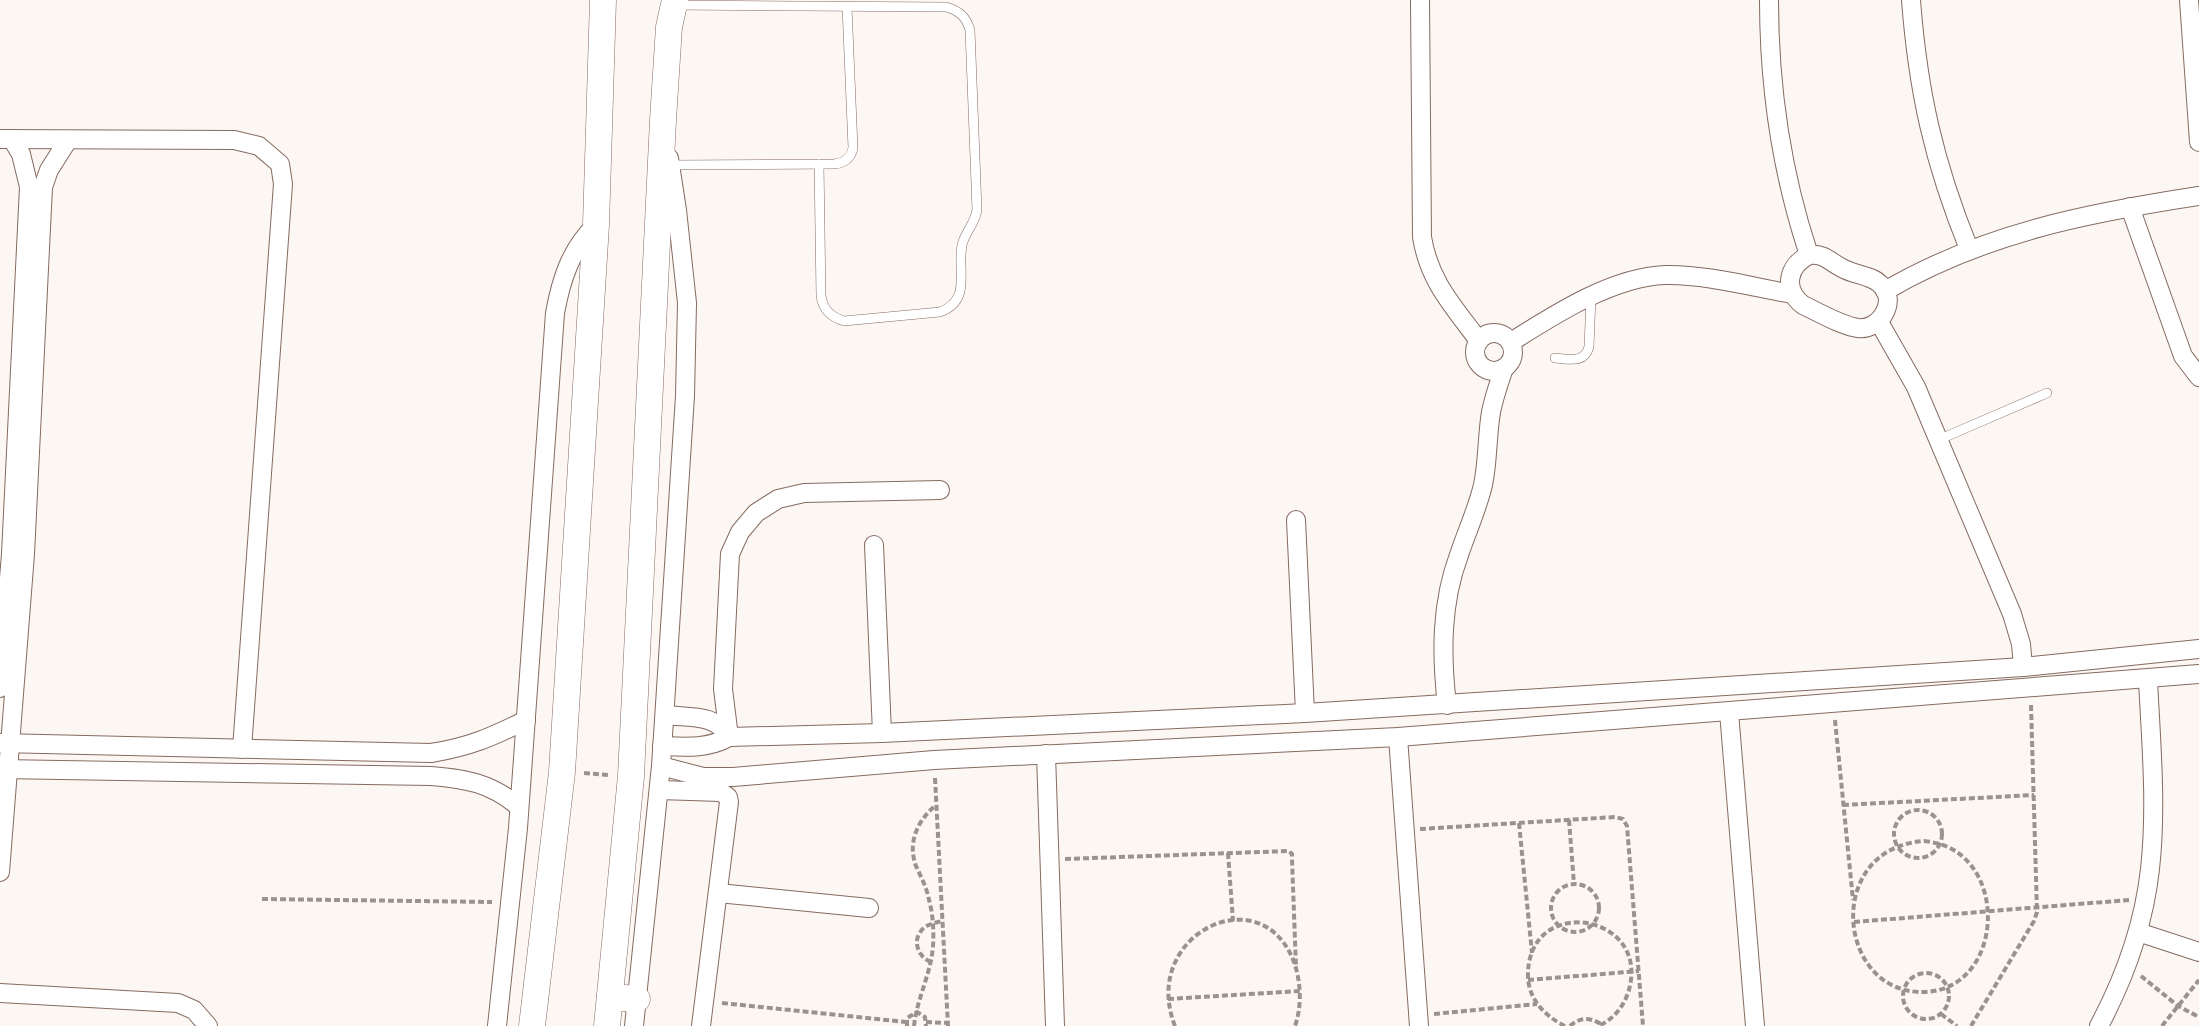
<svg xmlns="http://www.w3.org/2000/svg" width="2199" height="1026" font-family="'PT Sans Narrow',sans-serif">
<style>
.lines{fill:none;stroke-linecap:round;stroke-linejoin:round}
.lane-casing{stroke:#856a5f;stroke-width:10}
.street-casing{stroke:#856a5f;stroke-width:20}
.secondary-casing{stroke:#856a5f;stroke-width:27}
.path{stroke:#9b928e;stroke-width:4;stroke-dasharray:6 3;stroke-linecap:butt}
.lane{stroke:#fff;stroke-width:9}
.street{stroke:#fff;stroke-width:18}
.secondary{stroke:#fff;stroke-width:26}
</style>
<rect width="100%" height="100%" fill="#fdf7f4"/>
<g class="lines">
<defs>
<g id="lane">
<path d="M 676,5 L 946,7 C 960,11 966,17 970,30 L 977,210 C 975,224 965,232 962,245 C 957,271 972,300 940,312 L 844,321 C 831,317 823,310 821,296 L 819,164"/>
<path d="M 670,165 L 834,164 C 845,163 851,158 853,148 L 847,7"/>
<path d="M 1555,358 C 1569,359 1584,364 1589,347 L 1591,297"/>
<path d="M 1938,440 L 2047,393"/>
</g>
<g id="street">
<path d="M 1420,0 L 1422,237 C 1429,281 1453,306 1479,341"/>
<path d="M 1769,0 C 1769,86 1782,174 1809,255"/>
<path d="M 1911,0 C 1918,92 1934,163 1969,249"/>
<path d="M 2189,0 L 2199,142"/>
<path d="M 0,139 L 234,140 L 259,146 L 280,164 L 283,184 L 242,749"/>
<path d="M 2130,207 L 2183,356 L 2199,377"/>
<path d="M 1809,255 C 1824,253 1830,262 1842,268 C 1854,275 1871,275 1880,284 C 1899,300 1880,331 1858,328 C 1842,326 1818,312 1803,305 C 1783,290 1787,266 1809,255 Z"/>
<path d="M 1885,291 C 1984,233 2088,213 2199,196"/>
<path d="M 1879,322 L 1916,387 L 2012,614 L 2021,644 L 2023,667"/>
<circle cx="1494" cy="352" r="19"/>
<path d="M 1511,342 C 1554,315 1612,277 1665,275 C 1704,274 1753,287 1792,294"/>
<path d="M 1296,520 L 1305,713"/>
<path d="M 874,545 L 882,733"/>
<path d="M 0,688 L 11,554 L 29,187 L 21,154 L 12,139"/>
<path d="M 1447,705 C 1441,654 1441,603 1459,555 C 1467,531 1477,510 1483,485 C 1488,461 1487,436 1491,412 C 1494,397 1499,383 1504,368"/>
<path d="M 1729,712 L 1755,1026"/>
<path d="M 665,715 C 690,718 715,713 729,737"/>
<path d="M 729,737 L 723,689 L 730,554 L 740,532 L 756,513 L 778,499 L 804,493 L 940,490"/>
<path d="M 1398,737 L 1419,1026"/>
<path d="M 0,743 L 431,753 C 469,747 492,737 526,720"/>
<path d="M 662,746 C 685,747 708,749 729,737 L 882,733 L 1305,713 L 2023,667 L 2199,649"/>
<path d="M 1046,754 L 1055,1026"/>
<path d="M 661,766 L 703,777 L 733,777 L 934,760 L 1398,737 L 2199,674"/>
<path d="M 0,769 L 431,776 C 467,779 490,783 518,806"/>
<path d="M 659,790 L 721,792 L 728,797 L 729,802 L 701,1026"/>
<path d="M 0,872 L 25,554 L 43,187 L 49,170 L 68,140"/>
<path d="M 718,893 L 869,908"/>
<path d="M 2138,932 L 2199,952"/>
<path d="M 0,993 L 178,1003 L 194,1010 L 208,1026"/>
<path d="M 497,1026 L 518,828 L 555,313 C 561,280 571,248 596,225"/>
<path d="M 634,1026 L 661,766 L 685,396 L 687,303 L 677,210 L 669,158"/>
<path d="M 2099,1026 C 2125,977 2144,924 2150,869 C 2157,806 2151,743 2148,680"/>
</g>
<g id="secondary">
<path d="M 610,997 L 637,999"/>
<path d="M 532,1026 L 562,772 L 596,225 L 603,0"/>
<path d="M 607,1026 L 631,776 L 663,120 L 669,27 L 675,0"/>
</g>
</defs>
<use href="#lane" class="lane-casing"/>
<use href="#street" class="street-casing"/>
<use href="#secondary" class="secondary-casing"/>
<g class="path">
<path d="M 1835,720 L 1853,900"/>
<path d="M 584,773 L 609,775"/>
<path d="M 935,778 L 948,1026"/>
<path d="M 1843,805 L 2034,795"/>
<circle cx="1918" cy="834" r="24"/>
<path d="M 1569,820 L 1574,884"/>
<path d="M 1519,823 L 1532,953"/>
<path d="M 1420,829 L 1615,817 L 1623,819 L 1627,826 L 1643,1026"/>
<path d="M 1924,841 C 1933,842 1942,844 1950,848 C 2009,878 1998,989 1925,992 C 1836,995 1823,848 1924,841 Z"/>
<path d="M 1228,853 L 1233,921"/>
<path d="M 1065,859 L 1289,851 L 1292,854 L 1292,859 L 1296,968"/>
<circle cx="1575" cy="908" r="24"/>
<path d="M 262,899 L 492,902"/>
<path d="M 1854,922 L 2129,900"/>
<path d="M 931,962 C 919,958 912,942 921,931 C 926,924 935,923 942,921"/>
<circle cx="1926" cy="996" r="23"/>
<path d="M 2141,976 L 2178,1006 L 2199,1017"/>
<path d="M 1528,980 L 1639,971"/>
<path d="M 1168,999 L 1300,991"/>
<path d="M 722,1003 L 906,1022"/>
<path d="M 1434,1014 L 1537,1004"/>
<path d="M 1941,1014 L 1957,1026"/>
<path d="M 926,1022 L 948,1023"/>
<path d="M 907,1026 L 907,1018 L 917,1012 L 925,1017 L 926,1026"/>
<path d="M 914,1026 C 917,998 931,974 933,946 C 934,931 933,914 929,900 C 927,888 921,877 916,866 C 907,842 918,820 936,805"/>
<path d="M 1175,1026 C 1139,935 1261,875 1294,962 C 1301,982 1302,1006 1295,1026"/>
<path d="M 1565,1026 C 1545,1016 1529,1000 1528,977 C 1526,892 1654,913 1628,993 C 1623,1007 1613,1020 1598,1026"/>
<path d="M 1570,1026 C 1580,1017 1591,1017 1602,1025"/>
<path d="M 1971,1026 L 2034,921 L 2037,912 L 2031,705"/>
<path d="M 2162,1026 L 2199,980"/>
</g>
<use href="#lane" class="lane"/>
<use href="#street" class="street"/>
<use href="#secondary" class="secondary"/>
</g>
</svg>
